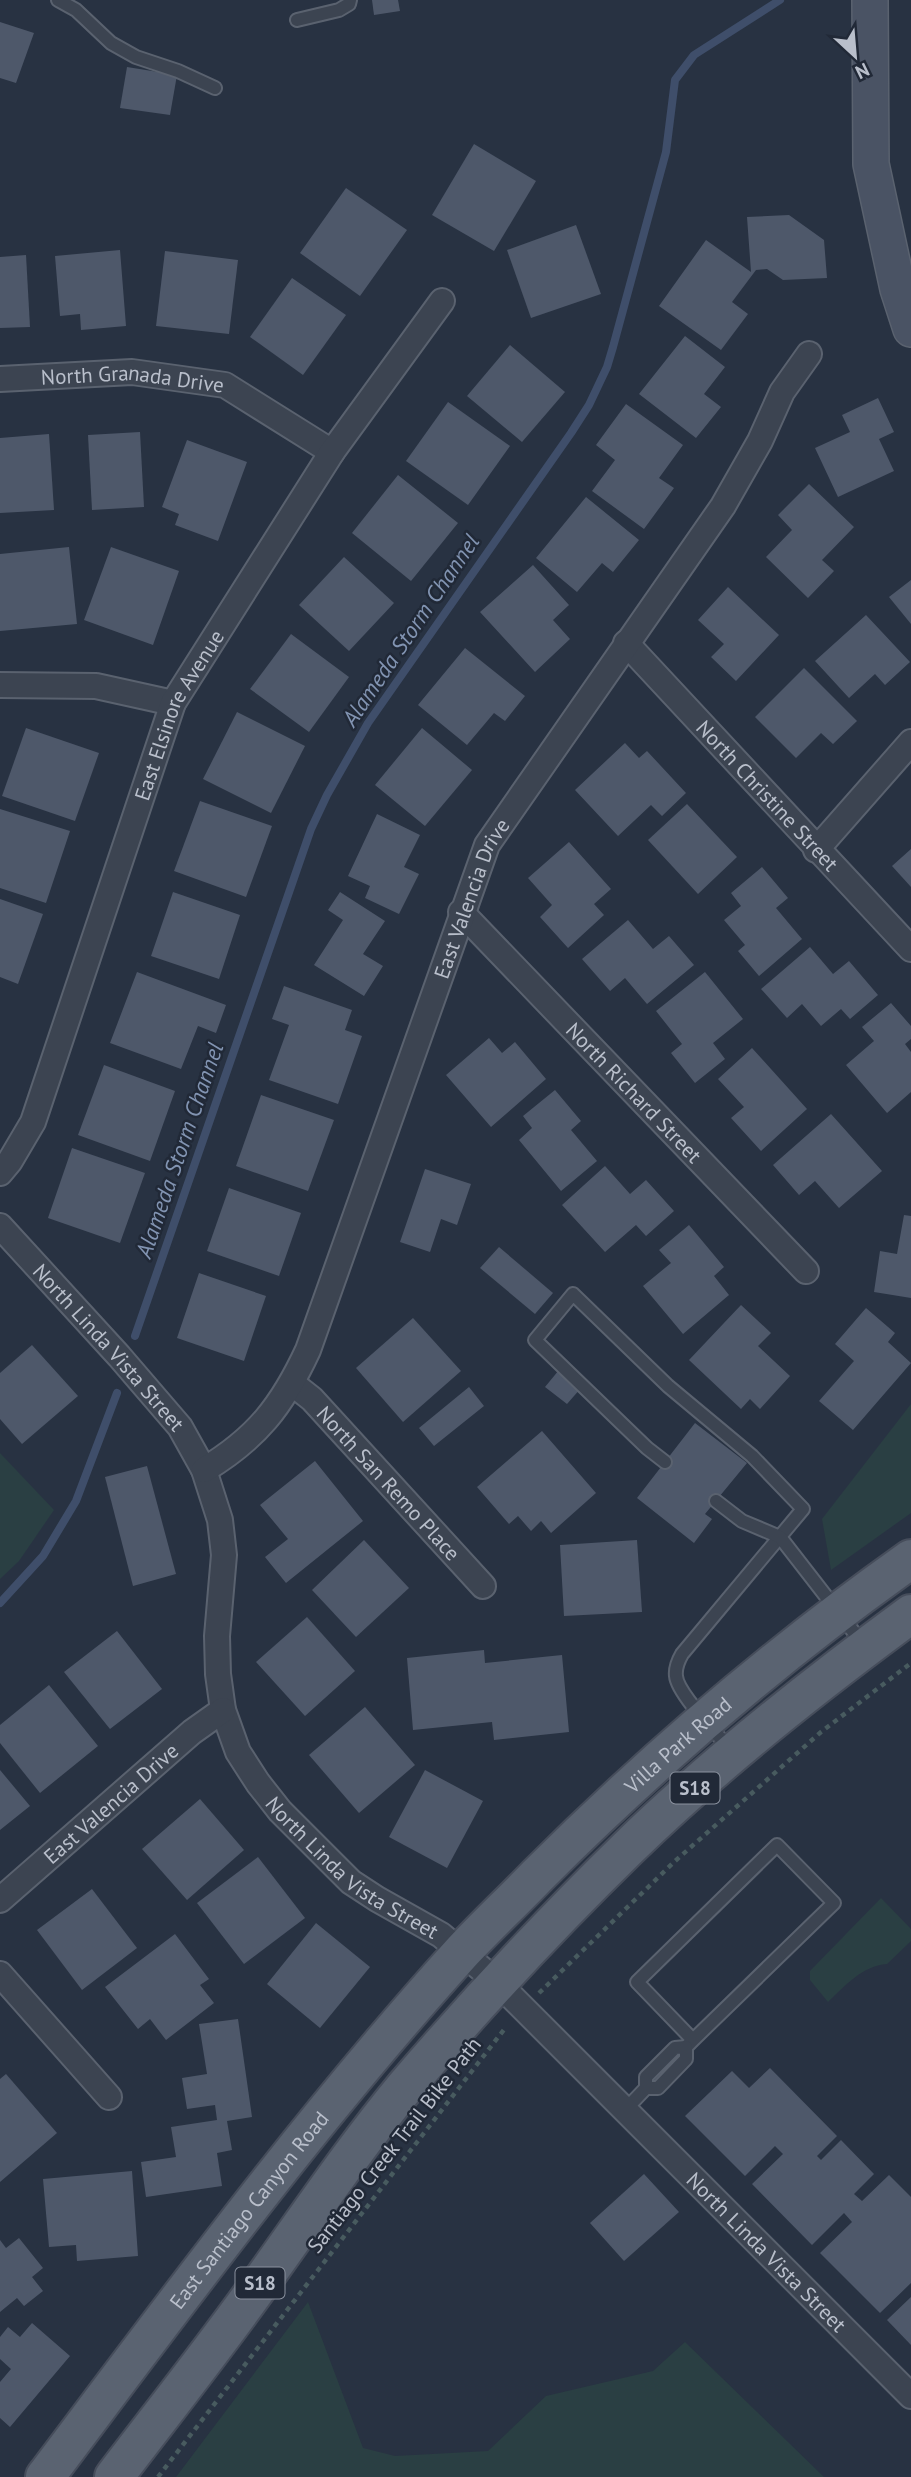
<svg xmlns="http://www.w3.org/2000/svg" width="911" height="2477" font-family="'PT Sans',sans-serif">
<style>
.green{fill:#2a3f43}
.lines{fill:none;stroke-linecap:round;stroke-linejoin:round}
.stream{stroke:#3f4e6a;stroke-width:8}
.building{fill:#4e586a}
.service-casing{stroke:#5a626f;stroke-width:16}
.minor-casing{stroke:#5a626f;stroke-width:28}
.secondary-casing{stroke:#5a626f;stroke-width:38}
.primary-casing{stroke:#464d5b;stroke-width:42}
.path{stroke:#485b5f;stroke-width:4.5;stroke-dasharray:5 5;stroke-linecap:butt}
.service{stroke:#3c4451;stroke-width:12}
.minor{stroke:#3c4451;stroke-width:24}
.secondary{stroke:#4a5364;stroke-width:35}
.primary{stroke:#5a6371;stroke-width:38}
.labels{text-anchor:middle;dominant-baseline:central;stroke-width:5;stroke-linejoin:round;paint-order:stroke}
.shield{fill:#212937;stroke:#8b929f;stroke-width:2}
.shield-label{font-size:19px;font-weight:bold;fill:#b9bfcb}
.street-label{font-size:21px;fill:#b9bfcb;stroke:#212937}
.water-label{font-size:23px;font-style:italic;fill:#8294b2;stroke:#212937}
</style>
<rect width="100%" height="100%" fill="#283242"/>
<g class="green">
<path d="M 911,1404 L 911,1513 L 831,1570 L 822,1519 Z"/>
<path d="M 0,1453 L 54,1510 L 19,1561 L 0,1579 Z"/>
<path d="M 881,1898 L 911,1929 L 911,1941 L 887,1964 C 862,1966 846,1985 828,2002 L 810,1980 L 810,1971 Z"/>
<path d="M 308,2302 L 363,2448 L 395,2456 L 488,2451 L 546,2396 L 653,2371 L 685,2342 L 824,2477 L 176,2477 Z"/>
</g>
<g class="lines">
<g class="stream">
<path d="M 135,1336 L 311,829 L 327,795 L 368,723 L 571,433 L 589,405 L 607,367 L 613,347 L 666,152 L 675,80 L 694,55 L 780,0"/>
<path d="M 0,1603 L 43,1556 L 76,1501 L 117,1393"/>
</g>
</g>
<g class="building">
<path d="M 372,0 L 398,0 L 400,11 L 374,15 Z"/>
<path d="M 0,22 L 34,33 L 16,83 L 0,78 Z"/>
<path d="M 127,67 L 177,75 L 170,115 L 120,108 Z"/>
<path d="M 474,144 L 536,181 L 494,251 L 432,215 Z"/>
<path d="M 346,188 L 407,230 L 360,296 L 300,253 Z"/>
<path d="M 789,215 L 824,240 L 827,278 L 783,280 L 767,269 L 756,270 L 732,302 L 748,314 L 721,350 L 659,306 L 706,240 L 751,272 L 747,217 Z"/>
<path d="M 576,225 L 601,294 L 531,318 L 507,250 Z"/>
<path d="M 120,250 L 126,326 L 81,330 L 80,314 L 60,316 L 55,256 Z"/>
<path d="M 165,251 L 238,260 L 229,334 L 156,326 Z"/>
<path d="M 26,255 L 30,327 L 0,328 L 0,257 Z"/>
<path d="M 292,278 L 346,315 L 303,375 L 250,337 Z"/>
<path d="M 685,336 L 725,367 L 704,394 L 721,407 L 696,438 L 639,394 Z"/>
<path d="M 510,345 L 565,392 L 522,442 L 467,396 Z"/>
<path d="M 878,398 L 894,432 L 879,439 L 894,471 L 838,497 L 815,448 L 850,432 L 842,415 Z"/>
<path d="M 448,402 L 510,446 L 468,505 L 406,461 Z"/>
<path d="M 626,404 L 683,445 L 659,478 L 674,488 L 644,529 L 592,491 L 615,460 L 596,445 Z"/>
<path d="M 140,432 L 144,507 L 92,510 L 88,435 Z"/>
<path d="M 49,434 L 54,510 L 0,513 L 0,438 Z"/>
<path d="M 187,440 L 247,462 L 218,541 L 175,525 L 179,514 L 162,507 Z"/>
<path d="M 398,475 L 458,523 L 411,581 L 352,533 Z"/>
<path d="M 809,484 L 854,527 L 822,560 L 834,571 L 808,598 L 766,557 L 792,530 L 778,515 Z"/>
<path d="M 586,497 L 639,540 L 613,572 L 602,563 L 577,592 L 536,558 Z"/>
<path d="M 69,547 L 77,624 L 0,631 L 0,554 Z"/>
<path d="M 111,547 L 179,571 L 153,645 L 84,620 Z"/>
<path d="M 344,557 L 394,603 L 349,651 L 299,605 Z"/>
<path d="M 533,565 L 569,605 L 553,620 L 570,639 L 535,672 L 480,612 Z"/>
<path d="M 911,580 L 911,624 L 889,597 Z"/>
<path d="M 728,587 L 779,635 L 736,681 L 711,657 L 724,644 L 698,620 Z"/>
<path d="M 866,615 L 910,662 L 885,685 L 875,674 L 849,698 L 815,661 Z"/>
<path d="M 291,634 L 349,677 L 309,732 L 250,689 Z"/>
<path d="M 465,648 L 525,696 L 505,721 L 494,713 L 467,745 L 418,705 Z"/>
<path d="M 804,668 L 857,721 L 833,744 L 821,733 L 796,758 L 755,717 Z"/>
<path d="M 237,712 L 305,746 L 271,813 L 203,779 Z"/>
<path d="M 26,728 L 99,753 L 75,821 L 2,796 Z"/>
<path d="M 422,728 L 472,770 L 425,826 L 375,785 Z"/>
<path d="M 625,743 L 639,758 L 647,751 L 686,793 L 662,816 L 651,805 L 618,836 L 575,790 Z"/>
<path d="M 200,801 L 272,826 L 246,897 L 174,871 Z"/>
<path d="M 687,804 L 737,857 L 698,894 L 648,840 Z"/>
<path d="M 0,809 L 70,831 L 46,903 L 0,888 Z"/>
<path d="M 377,814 L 420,835 L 404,867 L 419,874 L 399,914 L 365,898 L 370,886 L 348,876 Z"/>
<path d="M 569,842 L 611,889 L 594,904 L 604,915 L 568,948 L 540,917 L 552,905 L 528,878 Z"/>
<path d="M 911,849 L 911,887 L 892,866 Z"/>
<path d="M 762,867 L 788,898 L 776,908 L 802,939 L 759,976 L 738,951 L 745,945 L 724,920 L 741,906 L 731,893 Z"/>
<path d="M 173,892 L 240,915 L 219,979 L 151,956 Z"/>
<path d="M 340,892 L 385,921 L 363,954 L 383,966 L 364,996 L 314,965 L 343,920 L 328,910 Z"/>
<path d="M 0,899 L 43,914 L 18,984 L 0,977 Z"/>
<path d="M 628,920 L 653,949 L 669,936 L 694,965 L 647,1004 L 625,978 L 610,991 L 582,959 Z"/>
<path d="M 810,947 L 833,974 L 849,961 L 878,995 L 850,1019 L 841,1009 L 821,1026 L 802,1004 L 787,1018 L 761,989 Z"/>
<path d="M 137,972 L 226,1005 L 216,1033 L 198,1026 L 181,1069 L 110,1043 Z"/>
<path d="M 705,972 L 743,1019 L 713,1043 L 725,1059 L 695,1083 L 671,1053 L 682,1044 L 656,1011 Z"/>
<path d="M 284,986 L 352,1010 L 345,1030 L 362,1036 L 338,1104 L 269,1080 L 289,1025 L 272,1019 Z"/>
<path d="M 891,1003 L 911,1026 L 911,1039 L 905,1044 L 911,1052 L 911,1092 L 887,1113 L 846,1065 L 874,1041 L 862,1027 Z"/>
<path d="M 489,1038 L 502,1053 L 515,1042 L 546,1079 L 491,1127 L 446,1075 Z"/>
<path d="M 752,1048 L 807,1109 L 761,1151 L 731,1118 L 744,1107 L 718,1079 Z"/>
<path d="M 104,1065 L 175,1091 L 150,1161 L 78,1135 Z"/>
<path d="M 555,1090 L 581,1121 L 571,1130 L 597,1161 L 561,1191 L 519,1140 L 532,1128 L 523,1116 Z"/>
<path d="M 261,1095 L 334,1120 L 308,1191 L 236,1166 Z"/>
<path d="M 831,1114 L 882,1171 L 839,1208 L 815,1181 L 799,1195 L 773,1165 Z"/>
<path d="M 72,1148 L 145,1173 L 120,1243 L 48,1218 Z"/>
<path d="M 605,1166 L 630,1194 L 646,1180 L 674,1211 L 646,1236 L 636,1225 L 605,1252 L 562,1205 Z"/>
<path d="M 425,1169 L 471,1184 L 457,1225 L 441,1219 L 430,1252 L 400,1242 Z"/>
<path d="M 229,1188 L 301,1213 L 279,1276 L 207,1251 Z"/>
<path d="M 904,1215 L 911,1216 L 911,1298 L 874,1292 L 880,1251 L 897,1254 Z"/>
<path d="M 689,1225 L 724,1267 L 714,1276 L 729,1295 L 683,1334 L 643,1286 L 671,1263 L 659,1250 Z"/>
<path d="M 499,1247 L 553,1293 L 535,1314 L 480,1268 Z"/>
<path d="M 199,1273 L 266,1296 L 244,1361 L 177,1338 Z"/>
<path d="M 741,1305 L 771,1333 L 758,1346 L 790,1376 L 760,1409 L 750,1399 L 741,1409 L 689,1360 Z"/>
<path d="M 866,1308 L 895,1333 L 888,1342 L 911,1363 L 853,1430 L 819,1401 L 854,1361 L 835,1344 Z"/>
<path d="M 413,1318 L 461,1371 L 403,1422 L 356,1368 Z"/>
<path d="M 32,1345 L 78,1396 L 22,1444 L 0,1419 L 0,1373 Z"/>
<path d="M 559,1370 L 581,1388 L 567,1404 L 545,1387 Z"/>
<path d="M 469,1387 L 484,1406 L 434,1446 L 419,1428 Z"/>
<path d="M 695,1423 L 747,1463 L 705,1514 L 712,1519 L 694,1543 L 637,1498 Z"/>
<path d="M 542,1431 L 596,1493 L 551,1533 L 541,1521 L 531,1531 L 518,1516 L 509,1524 L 477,1487 Z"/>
<path d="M 315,1461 L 363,1521 L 286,1583 L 265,1557 L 288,1539 L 260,1505 Z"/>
<path d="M 147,1466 L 176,1574 L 133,1586 L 105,1477 Z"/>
<path d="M 364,1540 L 409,1588 L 356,1637 L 312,1590 Z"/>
<path d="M 637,1540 L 642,1612 L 564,1616 L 560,1545 Z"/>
<path d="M 307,1617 L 355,1671 L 305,1716 L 256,1662 Z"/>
<path d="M 117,1631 L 162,1689 L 110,1729 L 64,1672 Z"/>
<path d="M 484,1650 L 485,1663 L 562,1655 L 569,1732 L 494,1740 L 492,1722 L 413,1730 L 407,1658 Z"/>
<path d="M 49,1685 L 98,1746 L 40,1793 L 0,1743 L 0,1725 Z"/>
<path d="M 365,1707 L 415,1765 L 359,1813 L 309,1755 Z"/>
<path d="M 0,1770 L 30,1806 L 0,1830 Z"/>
<path d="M 425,1770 L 483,1801 L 447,1868 L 389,1837 Z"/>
<path d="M 200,1799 L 244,1850 L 187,1900 L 142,1849 Z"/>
<path d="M 258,1857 L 305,1918 L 244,1964 L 197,1903 Z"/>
<path d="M 92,1889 L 137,1948 L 82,1990 L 37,1930 Z"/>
<path d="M 316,1923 L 370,1967 L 320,2028 L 267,1984 Z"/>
<path d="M 175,1934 L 209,1979 L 200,1985 L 214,2003 L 166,2040 L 150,2019 L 138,2029 L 105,1987 Z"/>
<path d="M 238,2019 L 252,2117 L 227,2121 L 232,2150 L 217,2153 L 222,2186 L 146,2197 L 141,2162 L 176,2157 L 171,2127 L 217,2120 L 215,2105 L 187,2109 L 182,2078 L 207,2074 L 199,2024 Z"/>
<path d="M 770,2068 L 837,2136 L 817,2156 L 821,2160 L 841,2140 L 874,2174 L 854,2194 L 862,2201 L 889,2175 L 911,2197 L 911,2283 L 880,2313 L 820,2253 L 852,2222 L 844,2213 L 812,2245 L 752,2184 L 783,2154 L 775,2146 L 745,2176 L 685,2116 L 732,2071 L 749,2088 Z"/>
<path d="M 6,2074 L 57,2133 L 0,2182 L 0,2079 Z"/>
<path d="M 132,2171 L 138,2256 L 77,2261 L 76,2245 L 49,2247 L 43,2179 Z"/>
<path d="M 644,2174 L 679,2212 L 624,2261 L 590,2223 Z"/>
<path d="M 19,2238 L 43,2268 L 32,2277 L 43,2291 L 24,2306 L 17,2298 L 0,2312 L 0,2240 L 6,2248 Z"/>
<path d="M 911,2297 L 911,2345 L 887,2320 Z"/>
<path d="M 32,2323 L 70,2356 L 10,2427 L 0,2418 L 0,2382 L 11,2369 L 0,2359 L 0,2337 L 8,2327 L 20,2337 Z"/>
</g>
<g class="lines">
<defs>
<g id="service">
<path d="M 58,0 L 76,10 L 111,43 L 136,57 L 178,71 L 215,88"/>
<path d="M 297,20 L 339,10 L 349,4 L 350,0"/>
<path d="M 665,1462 L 647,1448 L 535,1340 L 573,1294 L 668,1386 L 752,1456 L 803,1509 L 682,1654 C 678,1661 675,1668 676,1676 C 677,1693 718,1735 730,1749"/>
<path d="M 716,1501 L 742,1521 L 780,1537 L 863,1644"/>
<path d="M 686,2047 L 693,2040 L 834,1903 L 777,1845 L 637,1982 L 693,2040"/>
<path d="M 626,2109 L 646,2088 L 658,2088 L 686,2059 L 686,2047 L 675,2048 L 646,2077 L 646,2088"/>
</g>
<g id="minor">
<path id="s1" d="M 0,379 L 132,372 L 225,385 L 332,452"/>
<path id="s2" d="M 626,643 L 911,949"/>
<path d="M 0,685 L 96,686 L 173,703"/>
<path d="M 816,850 L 911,742"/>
<path id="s3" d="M 461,912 L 806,1271"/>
<path id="s4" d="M 0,1173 L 10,1161 L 33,1122 L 173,703 L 332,452 L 442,301"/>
<path id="s5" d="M 0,1226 L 119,1356 L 180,1427 L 204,1470 L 220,1520 L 224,1555 L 217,1636 L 218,1674 L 223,1710 L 238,1752 L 258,1783 L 280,1811 L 351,1882 L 377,1899 L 441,1935 L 497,1982 L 911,2396"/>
<path id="s6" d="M 293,1384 L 312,1399 L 483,1586"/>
<path id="s7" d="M 204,1470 C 257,1438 282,1406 308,1350 L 487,845 L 723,506 L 760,441 L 782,392 L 809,354"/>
<path id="s8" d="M 0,1900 L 192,1732 L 223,1710"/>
<path d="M 0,1974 L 109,2097"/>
</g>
<path id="secondary" d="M 870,0 L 871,164 L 898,289 L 911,329"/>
<g id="primary">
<path id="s9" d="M 45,2477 C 179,2299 311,2119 461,1953 C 485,1927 512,1902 537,1876 C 653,1760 777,1654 911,1559"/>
<path d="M 114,2477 C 162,2414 211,2352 257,2288 C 306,2220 352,2151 405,2087 C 476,2004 550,1924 628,1848 C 715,1763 813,1686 911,1614"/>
</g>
</defs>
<use href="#service" class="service-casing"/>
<use href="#minor" class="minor-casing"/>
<use href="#secondary" class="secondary-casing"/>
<use href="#primary" class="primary-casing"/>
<g class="path">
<path d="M 539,1993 L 674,1862 L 821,1732 L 911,1663"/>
<path d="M 158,2477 L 506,2027"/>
</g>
<use href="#service" class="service"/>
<use href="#minor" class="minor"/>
<use href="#secondary" class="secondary"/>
<use href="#primary" class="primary"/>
</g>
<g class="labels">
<g class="shield">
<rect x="670.5" y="1772.5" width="49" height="31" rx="5"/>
<rect x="235.5" y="2267.5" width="49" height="31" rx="5"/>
</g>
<g class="shield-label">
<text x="695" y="1788">S18</text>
<text x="260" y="2283">S18</text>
</g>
<g class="street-label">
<text stroke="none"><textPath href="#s1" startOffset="133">North Granada Drive</textPath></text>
<text stroke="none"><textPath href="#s4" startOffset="494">East Elsinore Avenue</textPath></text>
<text stroke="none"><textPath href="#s2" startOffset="208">North Christine Street</textPath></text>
<text stroke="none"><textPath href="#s7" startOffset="642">East Valencia Drive</textPath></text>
<text stroke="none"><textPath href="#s3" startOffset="250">North Richard Street</textPath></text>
<text stroke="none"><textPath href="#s5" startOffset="163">North Linda Vista Street</textPath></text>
<text stroke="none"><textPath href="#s6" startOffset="138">North San Remo Place</textPath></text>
<text stroke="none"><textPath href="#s9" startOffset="970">Villa Park Road</textPath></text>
<text stroke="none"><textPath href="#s8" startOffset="147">East Valencia Drive</textPath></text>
<text stroke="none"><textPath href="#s5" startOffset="772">North Linda Vista Street</textPath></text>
<text transform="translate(394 2145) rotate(-52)">Santiago Creek Trail Bike Path</text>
<text stroke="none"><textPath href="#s9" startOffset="336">East Santiago Canyon Road</textPath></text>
<text stroke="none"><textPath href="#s5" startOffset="1339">North Linda Vista Street</textPath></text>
</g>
<g class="water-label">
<text transform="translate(410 630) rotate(-56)">Alameda Storm Channel</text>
<text transform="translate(179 1150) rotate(-71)">Alameda Storm Channel</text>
</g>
</g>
<g transform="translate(855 56) rotate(154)" stroke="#212937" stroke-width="5" paint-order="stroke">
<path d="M0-5L12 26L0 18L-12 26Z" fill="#b9bfcb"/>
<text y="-10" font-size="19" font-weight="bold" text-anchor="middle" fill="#b9bfcb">N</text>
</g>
</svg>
